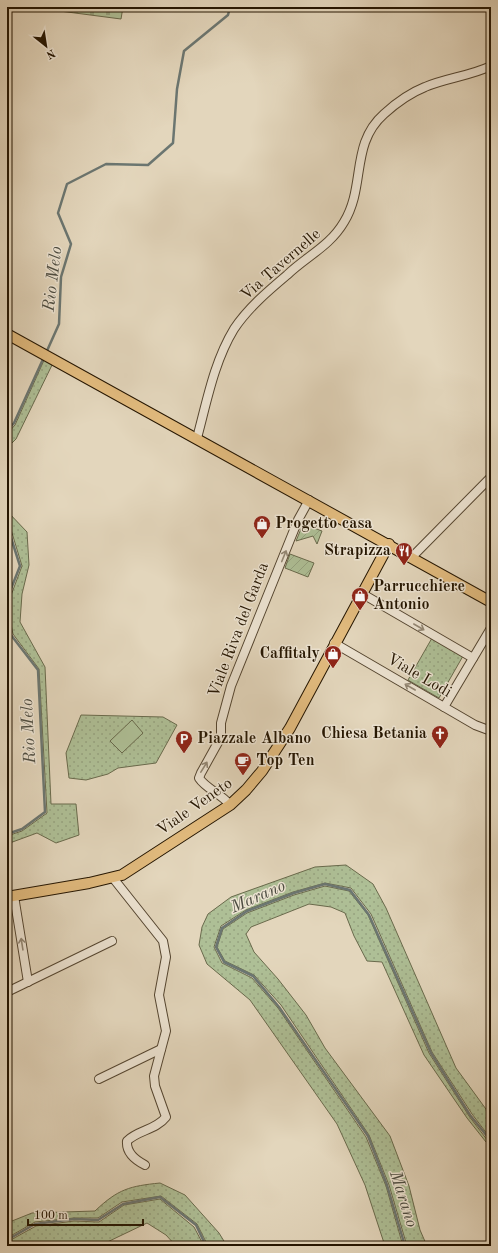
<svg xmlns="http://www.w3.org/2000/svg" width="498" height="1253" font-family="'Old Standard TT',serif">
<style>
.grass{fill:url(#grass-dots);stroke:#696a4c}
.cemetery{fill:url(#cemetery-stones);stroke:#696a4c}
.garden{fill:url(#garden-furrows);stroke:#696a4c}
.pitch{fill:#aebf96;stroke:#696a4c}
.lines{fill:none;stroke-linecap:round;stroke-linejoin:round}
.stream{stroke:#6b7671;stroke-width:2.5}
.minor-casing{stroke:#544530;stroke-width:10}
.major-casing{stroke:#241501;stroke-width:12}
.minor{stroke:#ede4d3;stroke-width:8}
.major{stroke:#e2bb7e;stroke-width:10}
.oneway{stroke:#938774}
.labels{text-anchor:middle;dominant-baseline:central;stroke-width:3;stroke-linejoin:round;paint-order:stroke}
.street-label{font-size:16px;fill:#241501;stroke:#ede4d3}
.poi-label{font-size:16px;font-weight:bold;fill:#241501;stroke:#ede4d3;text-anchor:start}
.water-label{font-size:17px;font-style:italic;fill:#4d4d42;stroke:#ede4d3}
</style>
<defs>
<pattern id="grass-dots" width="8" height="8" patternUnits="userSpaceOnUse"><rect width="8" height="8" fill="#aebf96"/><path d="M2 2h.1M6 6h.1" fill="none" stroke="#96a380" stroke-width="1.8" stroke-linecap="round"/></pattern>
<pattern id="cemetery-stones" width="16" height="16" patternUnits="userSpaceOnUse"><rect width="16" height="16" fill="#aebf96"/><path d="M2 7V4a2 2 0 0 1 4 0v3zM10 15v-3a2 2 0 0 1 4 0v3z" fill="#96a380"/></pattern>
<pattern id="garden-furrows" width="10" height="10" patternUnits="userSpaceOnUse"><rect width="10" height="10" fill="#aebf96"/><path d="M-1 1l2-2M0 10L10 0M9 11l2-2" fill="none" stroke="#96a380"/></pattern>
</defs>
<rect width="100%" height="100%" fill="#e3d6bc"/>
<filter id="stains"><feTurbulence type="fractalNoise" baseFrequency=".005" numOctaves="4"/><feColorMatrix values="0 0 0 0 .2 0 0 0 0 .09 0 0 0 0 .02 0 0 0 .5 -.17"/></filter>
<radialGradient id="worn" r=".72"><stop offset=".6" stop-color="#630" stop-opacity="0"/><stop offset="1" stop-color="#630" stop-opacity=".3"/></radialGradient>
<g class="grass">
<path d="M 45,358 L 53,363 L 16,439 L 7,448 L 7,434 L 15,425 Z"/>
<path d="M 7,511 L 27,532 L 29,565 L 22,594 L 20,622 L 45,667 L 51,804 L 76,804 L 79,835 L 56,843 L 37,833 L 7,844 L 7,836 L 22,831 L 47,813 L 39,669 L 13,634 L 7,606 L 22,566 L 9,523 L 7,523 Z"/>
<path d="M 432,638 L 463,656 L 439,698 L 408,680 Z"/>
<path d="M 81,715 L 163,717 L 177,725 L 156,763 L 118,768 L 108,774 L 86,780 L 69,778 L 66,753 Z"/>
<path d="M 346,865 L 373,884 L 386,908 L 456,1068 L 491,1116 L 491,1139 L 472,1114 L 432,1052 L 371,914 L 351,888 L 325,883 L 293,892 L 246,910 L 221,926 L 214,947 L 222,963 L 252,978 L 278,1008 L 366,1137 L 386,1186 L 403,1246 L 385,1246 L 365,1185 L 337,1124 L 250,1000 L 207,964 L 199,945 L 202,927 L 208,914 L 231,897 L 315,867 Z"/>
<path d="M 325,886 L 349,891 L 368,915 L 429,1053 L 469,1116 L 491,1145 L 486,1142 L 467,1118 L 424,1055 L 382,962 L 367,961 L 354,936 L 345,913 L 331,907 L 309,904 L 251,927 L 246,934 L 254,952 L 278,979 L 306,1015 L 325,1048 L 390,1136 L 409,1186 L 420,1230 L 427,1246 L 407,1246 L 389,1185 L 369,1135 L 281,1005 L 254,975 L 225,961 L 217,947 L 223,929 L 247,913 L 294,895 Z"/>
<path d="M 160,1183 L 185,1195 L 219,1233 L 227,1246 L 208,1246 L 197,1224 L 161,1196 L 122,1202 L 98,1218 L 74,1218 L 35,1222 L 7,1238 L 7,1223 L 32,1213 L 95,1211 C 118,1189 130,1186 160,1183 Z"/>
<path d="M 160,1199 L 194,1227 L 204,1246 L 176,1246 L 166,1235 L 147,1223 L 99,1246 L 7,1246 L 7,1242 L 36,1226 L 74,1221 L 99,1222 L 124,1205 Z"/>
</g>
<path class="cemetery" d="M 29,7 L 123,7 L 121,19 Z"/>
<g class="garden">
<path d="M 303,524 L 322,531 L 317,544 L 313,536 L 296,541 Z"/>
<path d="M 290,554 L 314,563 L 308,577 L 285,568 Z"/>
</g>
<path class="pitch" d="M 132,720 L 143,733 L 122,753 L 110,741 Z"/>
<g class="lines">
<g class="stream">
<path d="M 46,353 L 59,324 L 61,277 L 71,244 L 58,213 L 67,184 L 106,164 L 148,165 L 173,143 L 177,89 L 184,51 L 228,15 L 230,7"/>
<path d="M 7,431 L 14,423 L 44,357"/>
<path d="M 7,525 L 20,566 L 7,599"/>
<path d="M 7,614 L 11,635 L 38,670 L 45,812 L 22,829 L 7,834"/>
<path d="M 7,1240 L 35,1224 L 74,1219 L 98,1220 L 123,1204 L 160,1197 L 196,1225 L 206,1246"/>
<path d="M 405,1246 L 387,1185 L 368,1136 L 279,1007 L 253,976 L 224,962 L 216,947 L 222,928 L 247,911 L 294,893 L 325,884 L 350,890 L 369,915 L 431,1053 L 470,1115 L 491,1141"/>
</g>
<defs>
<g id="minor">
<path d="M 197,438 C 207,401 214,362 234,329 C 248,308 268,291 287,275 C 307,256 330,246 344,222 C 366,186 350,144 384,114 C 396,103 410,93 425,87 C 446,78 470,76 491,66"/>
<path d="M 412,557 L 491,477"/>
<path d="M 361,593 L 473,658"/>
<path d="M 334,643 L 475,725 L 491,731"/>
<path d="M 444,707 L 491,628"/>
<path d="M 230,805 C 222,794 206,789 199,778 L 201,773 L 221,737 L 221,723 L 231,686 L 298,520 L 309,500"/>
<path d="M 113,878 L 163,941 L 166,957 L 159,995 L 166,1031 L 154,1076 L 155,1086 L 166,1117 C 156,1130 138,1130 127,1141 C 126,1153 135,1160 145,1165"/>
<path d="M 14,896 L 28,982"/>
<path d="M 7,992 L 112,941"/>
<path d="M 99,1079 L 161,1049"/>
</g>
<g id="major">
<path d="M 7,334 L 491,602"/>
<path d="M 7,897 L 89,883 L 122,875 L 230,805 L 246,790 L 262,771 L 290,728 L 389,544"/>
</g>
</defs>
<use href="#minor" class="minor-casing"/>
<use href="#major" class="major-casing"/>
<use href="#minor" class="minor"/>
<use href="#major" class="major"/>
</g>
<defs><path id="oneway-shaft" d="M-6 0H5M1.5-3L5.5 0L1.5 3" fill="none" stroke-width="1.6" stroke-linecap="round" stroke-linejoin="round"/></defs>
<g class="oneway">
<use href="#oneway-shaft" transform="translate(284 556) rotate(-68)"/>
<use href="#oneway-shaft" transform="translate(419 627) rotate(30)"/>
<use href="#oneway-shaft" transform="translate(410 687) rotate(-150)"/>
<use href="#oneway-shaft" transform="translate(204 767) rotate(-58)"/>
<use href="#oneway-shaft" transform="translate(22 944) rotate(-99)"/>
</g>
<defs>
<symbol id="shop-pin" viewBox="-11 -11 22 30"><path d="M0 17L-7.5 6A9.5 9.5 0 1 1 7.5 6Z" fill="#8f2418" stroke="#ede4d3"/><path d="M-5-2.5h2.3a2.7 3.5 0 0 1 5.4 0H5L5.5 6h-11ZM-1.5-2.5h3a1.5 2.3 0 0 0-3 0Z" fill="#fff"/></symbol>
<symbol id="restaurant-pin" viewBox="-11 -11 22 30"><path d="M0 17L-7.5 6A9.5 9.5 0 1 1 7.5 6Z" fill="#8f2418" stroke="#ede4d3"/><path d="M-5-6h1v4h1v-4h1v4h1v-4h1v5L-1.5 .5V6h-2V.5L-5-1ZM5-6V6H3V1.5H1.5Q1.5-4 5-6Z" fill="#fff"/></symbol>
<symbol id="church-pin" viewBox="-11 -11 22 30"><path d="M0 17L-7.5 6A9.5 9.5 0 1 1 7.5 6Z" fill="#8f2418" stroke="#ede4d3"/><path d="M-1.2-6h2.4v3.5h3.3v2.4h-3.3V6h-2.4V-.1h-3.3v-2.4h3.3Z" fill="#fff"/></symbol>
<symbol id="parking-pin" viewBox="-11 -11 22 30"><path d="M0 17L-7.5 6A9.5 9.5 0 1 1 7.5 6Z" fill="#8f2418" stroke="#ede4d3"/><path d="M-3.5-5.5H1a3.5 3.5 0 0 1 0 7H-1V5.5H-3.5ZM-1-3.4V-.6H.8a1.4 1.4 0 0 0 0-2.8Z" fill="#fff"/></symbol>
<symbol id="cafe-pin" viewBox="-11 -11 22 30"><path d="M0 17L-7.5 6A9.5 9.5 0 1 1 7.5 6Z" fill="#8f2418" stroke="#ede4d3"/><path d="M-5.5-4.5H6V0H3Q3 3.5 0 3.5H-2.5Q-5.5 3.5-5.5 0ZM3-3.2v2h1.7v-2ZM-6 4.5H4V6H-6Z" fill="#fff"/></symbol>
</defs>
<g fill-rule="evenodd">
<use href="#shop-pin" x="252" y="514" width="20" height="27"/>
<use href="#restaurant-pin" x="394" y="541" width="20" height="27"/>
<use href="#shop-pin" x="350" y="586" width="20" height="27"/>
<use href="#shop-pin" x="323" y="644" width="20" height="27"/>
<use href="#church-pin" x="430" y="724" width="20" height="27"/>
<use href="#parking-pin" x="174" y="729" width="20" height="27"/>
<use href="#cafe-pin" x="233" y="751" width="20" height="27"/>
</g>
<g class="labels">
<g class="street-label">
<text transform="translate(281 265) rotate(-41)">Via Tavernelle</text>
<text transform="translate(239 630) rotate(-69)">Viale Riva del Garda</text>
<text transform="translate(419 676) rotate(30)">Viale Lodi</text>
<text transform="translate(195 807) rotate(-35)">Viale Veneto</text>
</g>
<g class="poi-label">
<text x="275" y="524">Progetto casa</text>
<text x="391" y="551" text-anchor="end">Strapizza</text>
<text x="373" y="587">Parrucchiere<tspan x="373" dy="18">Antonio</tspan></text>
<text x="320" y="654" text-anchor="end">Caffitaly</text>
<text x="427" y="734" text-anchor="end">Chiesa Betania</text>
<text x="197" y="739">Piazzale Albano</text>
<text x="256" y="761">Top Ten</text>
</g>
<g class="water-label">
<text transform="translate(53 279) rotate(-83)">Rio Melo</text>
<text transform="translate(29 731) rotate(-93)">Rio Melo</text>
<text transform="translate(258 897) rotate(-24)">Marano</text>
<text transform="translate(403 1199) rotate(72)">Marano</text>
</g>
</g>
<rect width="498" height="1253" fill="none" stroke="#e3d6bc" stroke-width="24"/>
<rect x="8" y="8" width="482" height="1237" fill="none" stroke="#241501" stroke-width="2"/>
<rect x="12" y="12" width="474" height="1229" fill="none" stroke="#241501"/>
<g transform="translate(46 46) rotate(150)" stroke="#ede4d3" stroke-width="3" paint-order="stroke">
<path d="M0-3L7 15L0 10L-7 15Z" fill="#241501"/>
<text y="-6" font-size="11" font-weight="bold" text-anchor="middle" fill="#241501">N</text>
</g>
<path d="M28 1219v6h115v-6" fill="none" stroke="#241501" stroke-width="2"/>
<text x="34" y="1219" font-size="12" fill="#241501" stroke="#ede4d3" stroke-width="3" paint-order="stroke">100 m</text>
<rect width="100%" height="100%" filter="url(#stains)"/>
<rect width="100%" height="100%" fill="url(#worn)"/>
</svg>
